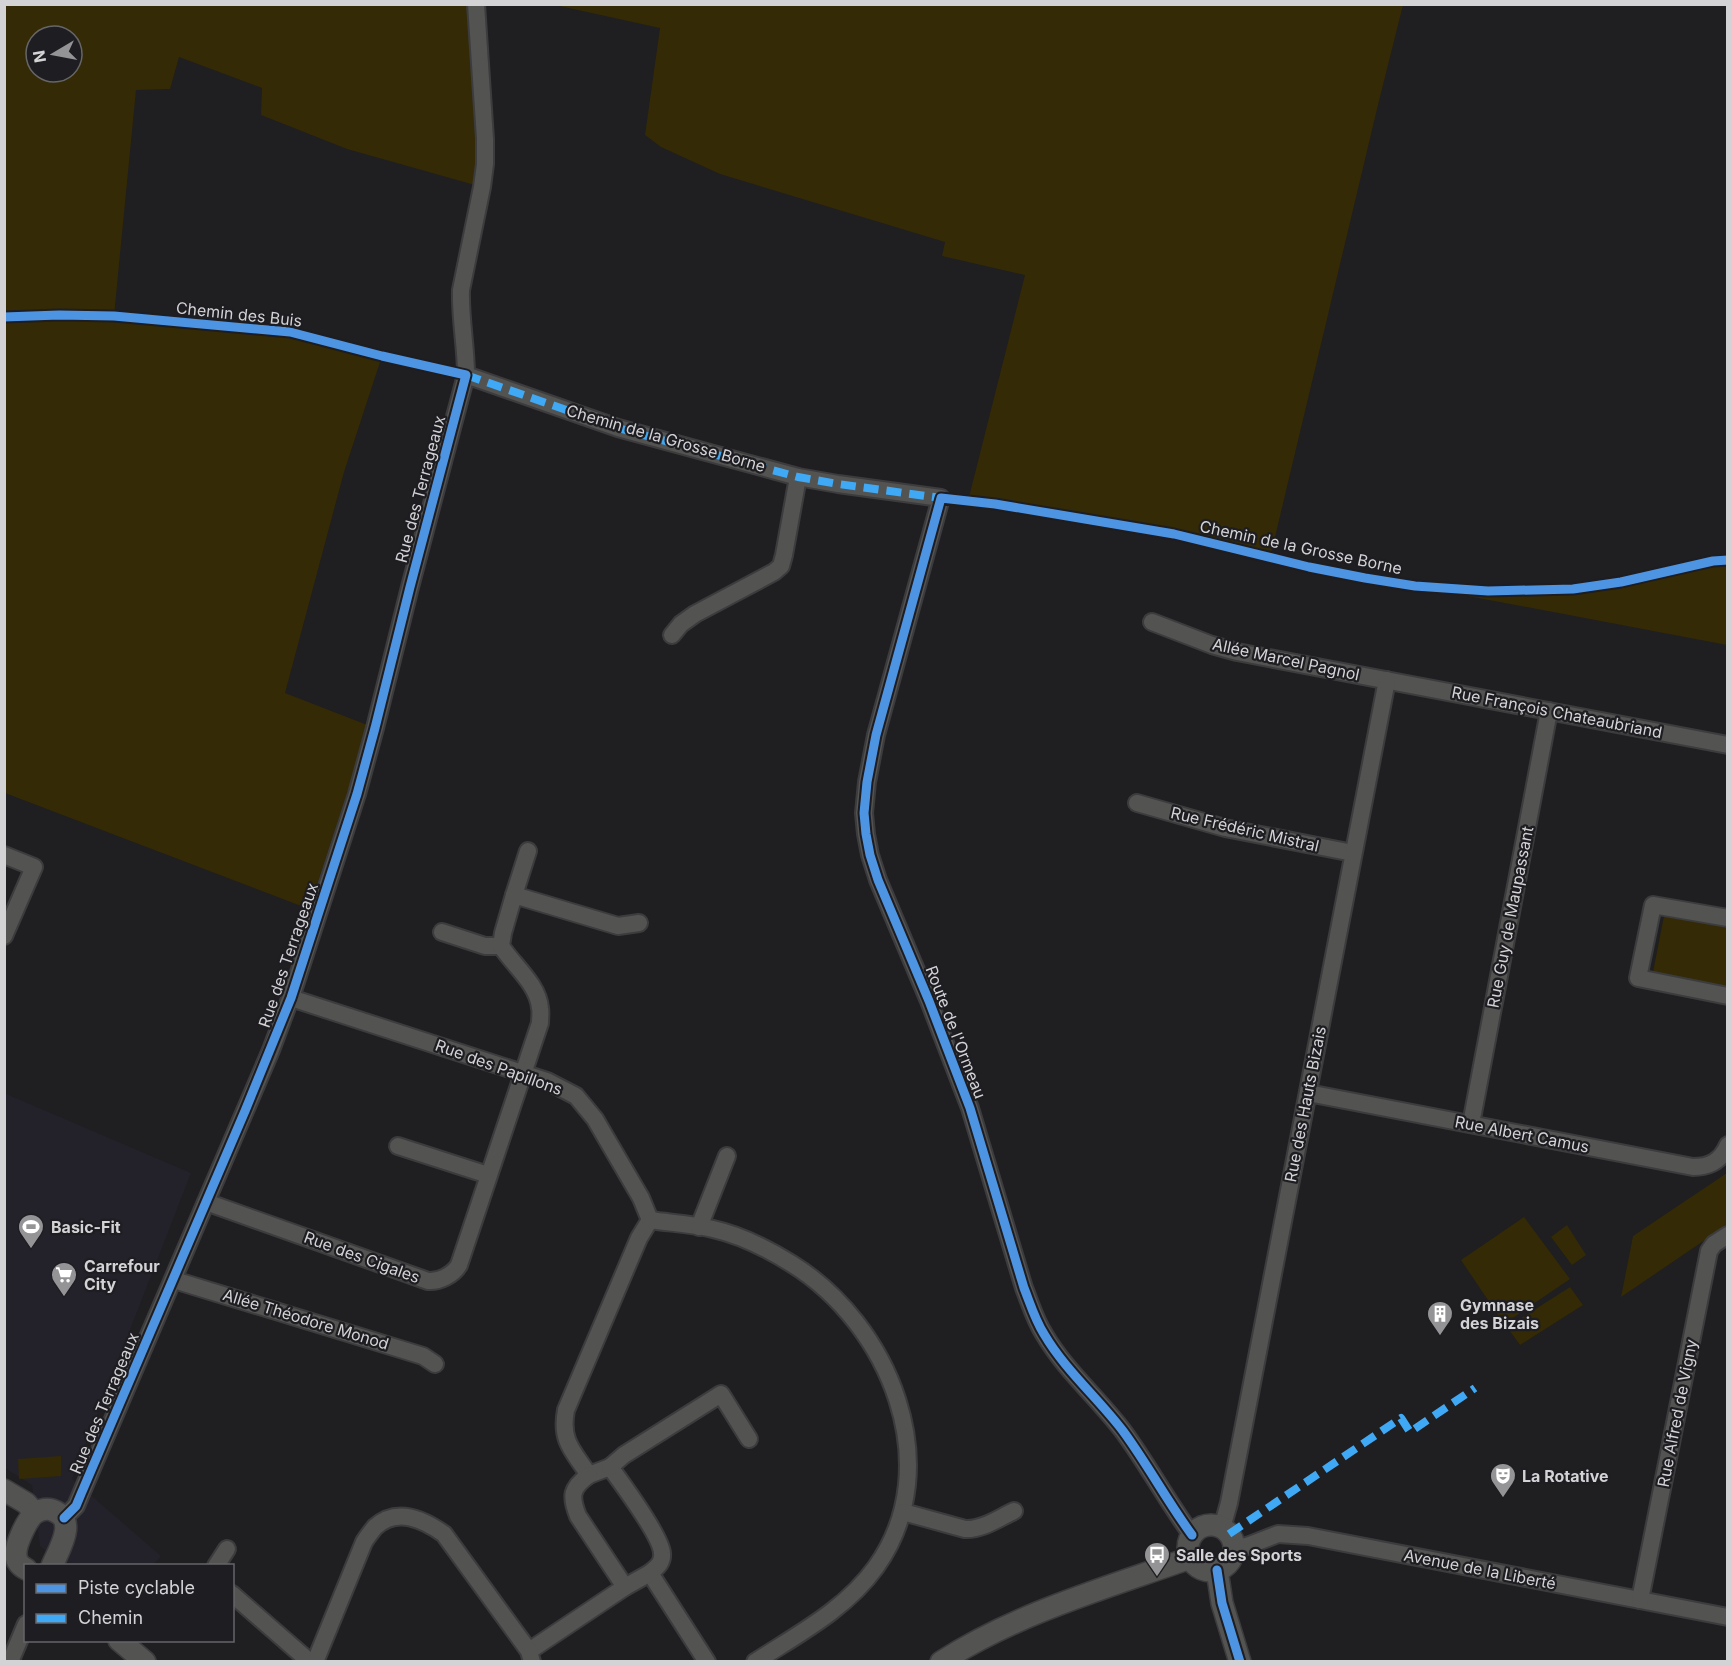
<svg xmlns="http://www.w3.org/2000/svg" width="1732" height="1666" font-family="Inter,sans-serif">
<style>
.built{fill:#23222b}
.green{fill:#342a06;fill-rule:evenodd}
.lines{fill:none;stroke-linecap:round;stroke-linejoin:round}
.minor-casing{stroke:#3c3b3d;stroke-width:20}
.tertiary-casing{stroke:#3c3b3d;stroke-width:24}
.minor{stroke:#535352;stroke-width:16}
.tertiary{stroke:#535352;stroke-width:21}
.quiet{stroke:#3fa9f5;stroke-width:8;stroke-dasharray:15 8;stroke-linecap:butt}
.cycleway-casing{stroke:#1e1d21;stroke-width:13}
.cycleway{stroke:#4d94e3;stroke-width:9}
.labels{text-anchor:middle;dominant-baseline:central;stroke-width:4.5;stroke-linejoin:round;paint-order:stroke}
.street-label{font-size:16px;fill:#d3d3d6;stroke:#1e1d21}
.poi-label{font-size:16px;font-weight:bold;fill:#d3d3d6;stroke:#1e1d21;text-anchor:start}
</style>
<rect width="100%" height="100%" fill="#1f1e20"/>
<path class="built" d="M 4,1093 L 191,1173 L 72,1479 L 161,1556 L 153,1565 L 64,1565 L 40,1546 L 32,1485 L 5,1468 Z"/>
<g class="green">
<path d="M 4,5 L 476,5 L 482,187 L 347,149 L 261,115 L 262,88 L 179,57 L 170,89 L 136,90 L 114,316 L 290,332 L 382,356 L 344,472 L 285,693 L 375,728 L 357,794 L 348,790 L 309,909 L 5,793 ZM 36,36 L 72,36 L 72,72 L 36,72 Z"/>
<path d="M 555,5 L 1403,5 L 1377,109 L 1270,558 L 1174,534 L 995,504 L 968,501 L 1025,275 L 942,256 L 945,242 L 720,174 L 661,147 L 645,135 L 660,28 Z"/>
<path d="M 1727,560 L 1727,645 L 1415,586 C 1468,589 1520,593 1572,589 C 1620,585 1667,571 1713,561 Z"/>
<path d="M 1665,911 L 1727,923 L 1727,987 L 1653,972 Z"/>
<path d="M 1727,1173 L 1727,1225 L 1621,1297 L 1633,1236 Z"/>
<path d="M 1524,1217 L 1570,1279 L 1504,1324 L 1461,1260 Z"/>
<path d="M 1567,1225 L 1586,1255 L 1572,1265 L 1551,1237 Z"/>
<path d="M 1570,1287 L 1583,1305 L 1520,1345 L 1507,1327 Z"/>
<path d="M 61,1456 L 61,1476 L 19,1479 L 18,1459 Z"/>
</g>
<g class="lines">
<defs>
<g id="minor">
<path d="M 466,375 L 618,428 L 798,477 L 838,484 L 941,498 L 876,735 L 867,782 L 864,813 L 866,834 L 870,855 L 878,880 L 929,1001 L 970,1108 L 1024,1288 C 1030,1303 1035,1320 1044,1334 C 1065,1370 1098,1398 1123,1431 C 1148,1465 1167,1501 1192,1535"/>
<path d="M 1152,622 L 1212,645 L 1237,652 L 1728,745"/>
<path d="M 672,635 L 681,624 L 695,614 L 774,572 L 781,566 L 784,555 L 798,477"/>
<path d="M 1137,803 L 1225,828 L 1353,853"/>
<path d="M 4,855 L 34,867 L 4,936"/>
<path d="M 514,895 L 528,851"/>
<path d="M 1728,918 L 1653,905 L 1638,978 L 1728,996"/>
<path d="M 442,932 L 485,946 L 501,946"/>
<path d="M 291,998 L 547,1081 L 576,1096 L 595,1119 L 641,1198 L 650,1220 L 639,1238 L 566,1410 C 560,1441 573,1451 589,1475 L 610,1467 C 621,1482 661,1536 662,1553 C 663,1563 657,1567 650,1573 L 707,1662"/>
<path d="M 1308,1093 L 1693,1167 C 1710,1167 1721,1161 1728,1145"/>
<path d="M 1471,1124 L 1549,711"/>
<path d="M 398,1146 L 488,1175"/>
<path d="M 206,1202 L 428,1281 C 439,1282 453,1275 459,1265 L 540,1023 C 540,1018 541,1012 540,1008 C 538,984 513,965 501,946 L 503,933 L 514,895 L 618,926 L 639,923"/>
<path d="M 650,1220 C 670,1223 692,1224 713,1229 C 740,1235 768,1249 792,1264 C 889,1324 948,1466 876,1567 C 845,1610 798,1634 755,1662"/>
<path d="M 699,1227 L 727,1156"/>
<path d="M 174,1280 L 423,1356 L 435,1364"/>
<path d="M 610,1467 L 624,1455 L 721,1394 L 749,1439"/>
<path d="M 589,1475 C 571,1488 570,1496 578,1516 L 625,1587"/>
<path d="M 903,1512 L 965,1529 C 982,1530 999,1518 1014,1511"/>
<path d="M 64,1518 L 76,1506 L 81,1494 L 271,1050 L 293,991 L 357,794 L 375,728 L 410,587 L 466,375 C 466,346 460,318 461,290 L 482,187 L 485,164 L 485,139 L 476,4"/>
<path d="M 1222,1528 L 1229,1503 L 1387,680"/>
<path d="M 1234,1547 L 1247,1546 L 1278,1534 L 1308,1536 L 1728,1617"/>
<path d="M 216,1566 L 227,1549"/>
<path d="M 232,1594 L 310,1662"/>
<path d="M 1640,1600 L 1709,1251 L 1714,1244 L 1728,1235"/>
<path d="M 529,1651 L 625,1587 L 650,1573"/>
<path d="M 10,1662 L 26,1624"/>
<path d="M 315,1662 L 364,1542 C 367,1537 371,1532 375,1527 C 397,1507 423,1519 444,1534 L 529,1651 L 532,1662"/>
</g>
<g id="tertiary">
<path d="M 4,1490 L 26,1503 L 35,1513"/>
<circle cx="1211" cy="1548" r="23"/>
<path d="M 26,1569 C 20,1566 16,1561 16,1555 C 15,1545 27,1519 35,1513 C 40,1510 46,1508 52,1510 C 79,1519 59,1549 52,1566"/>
<path d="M 1217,1570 L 1222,1603 L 1240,1662"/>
<path d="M 119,1640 L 145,1662"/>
<path d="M 941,1662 C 1017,1613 1106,1588 1190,1558"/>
</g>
</defs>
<use href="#minor" class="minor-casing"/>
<use href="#tertiary" class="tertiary-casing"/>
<use href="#minor" class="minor"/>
<use href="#tertiary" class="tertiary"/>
<g class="quiet">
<path d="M 466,375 L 618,428 L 798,477 L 838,484 L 941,498"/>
<path d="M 1229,1534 L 1401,1418 L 1410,1432 L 1475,1388"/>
</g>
<defs>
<g id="cycleway">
<path d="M 4,317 L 59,315 L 114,316 L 290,332 L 382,356 L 466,375 L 410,587 L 375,728 L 357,794 L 291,998 L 245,1111 L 81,1494 L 76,1506 L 64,1518"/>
<path d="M 1192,1535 C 1167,1501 1148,1465 1123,1431 C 1098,1398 1065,1370 1044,1334 C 1035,1320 1030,1303 1024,1288 L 970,1108 L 929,1001 L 878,880 L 870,855 L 866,834 L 864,813 L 867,782 L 876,735 L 941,498 L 995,504 L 1174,534 L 1309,567 L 1365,578 L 1415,586 L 1488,591 L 1573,589 L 1621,582 L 1713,561 L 1728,560"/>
<path d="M 1217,1570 L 1222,1603 L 1240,1662"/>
</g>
</defs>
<use href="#cycleway" class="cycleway-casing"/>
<use href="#cycleway" class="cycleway"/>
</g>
<defs>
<symbol id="stadium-pin" viewBox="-11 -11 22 30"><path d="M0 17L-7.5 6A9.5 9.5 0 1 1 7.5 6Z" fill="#949496" stroke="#1e1d21"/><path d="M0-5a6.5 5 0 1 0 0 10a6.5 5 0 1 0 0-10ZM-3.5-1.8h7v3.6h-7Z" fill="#fff"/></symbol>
<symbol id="supermarket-pin" viewBox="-11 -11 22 30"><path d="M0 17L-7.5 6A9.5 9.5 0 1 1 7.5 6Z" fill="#949496" stroke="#1e1d21"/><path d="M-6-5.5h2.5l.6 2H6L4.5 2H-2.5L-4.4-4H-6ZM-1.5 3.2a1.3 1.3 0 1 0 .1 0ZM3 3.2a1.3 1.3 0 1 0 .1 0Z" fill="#fff"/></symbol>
<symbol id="building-pin" viewBox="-11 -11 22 30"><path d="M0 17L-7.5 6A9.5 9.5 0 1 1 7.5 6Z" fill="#949496" stroke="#1e1d21"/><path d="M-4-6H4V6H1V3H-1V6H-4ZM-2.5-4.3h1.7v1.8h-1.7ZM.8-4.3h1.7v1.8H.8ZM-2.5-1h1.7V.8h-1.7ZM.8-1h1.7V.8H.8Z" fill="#fff"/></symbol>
<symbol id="theatre-pin" viewBox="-11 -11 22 30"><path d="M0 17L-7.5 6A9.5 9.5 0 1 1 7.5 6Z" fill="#949496" stroke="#1e1d21"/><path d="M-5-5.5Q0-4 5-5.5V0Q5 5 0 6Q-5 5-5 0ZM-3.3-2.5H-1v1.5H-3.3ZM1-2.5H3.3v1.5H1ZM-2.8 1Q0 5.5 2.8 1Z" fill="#fff"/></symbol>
<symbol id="bus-pin" viewBox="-11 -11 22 30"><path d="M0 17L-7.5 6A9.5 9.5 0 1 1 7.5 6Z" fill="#949496" stroke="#1e1d21"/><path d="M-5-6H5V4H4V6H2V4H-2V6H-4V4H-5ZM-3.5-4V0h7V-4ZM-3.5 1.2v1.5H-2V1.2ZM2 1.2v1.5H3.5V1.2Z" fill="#fff"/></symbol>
</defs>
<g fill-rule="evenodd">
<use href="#stadium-pin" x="16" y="1212" width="30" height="40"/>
<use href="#supermarket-pin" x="49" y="1260" width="30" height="40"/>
<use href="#building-pin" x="1425" y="1299" width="30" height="40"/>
<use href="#theatre-pin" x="1488" y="1461" width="30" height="40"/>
<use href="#bus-pin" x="1142" y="1540" width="30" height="40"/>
</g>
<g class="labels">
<g class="street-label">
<text transform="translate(239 314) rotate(6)">Chemin des Buis</text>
<text transform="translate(666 438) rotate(16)">Chemin de la Grosse Borne</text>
<text transform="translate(420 489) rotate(-75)">Rue des Terrageaux</text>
<text transform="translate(1301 547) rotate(12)">Chemin de la Grosse Borne</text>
<text transform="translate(1286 659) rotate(12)">Allée Marcel Pagnol</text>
<text transform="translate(1557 712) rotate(11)">Rue François Chateaubriand</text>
<text transform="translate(1245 829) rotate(13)">Rue Frédéric Mistral</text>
<text transform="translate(1510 917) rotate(-79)">Rue Guy de Maupassant</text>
<text transform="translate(288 955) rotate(-71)">Rue des Terrageaux</text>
<text transform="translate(956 1032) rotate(69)">Route de l'Ormeau</text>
<text transform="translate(499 1067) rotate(20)">Rue des Papillons</text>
<text transform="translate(1305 1104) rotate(-79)">Rue des Hauts Bizais</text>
<text transform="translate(1522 1134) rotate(11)">Rue Albert Camus</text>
<text transform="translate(362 1257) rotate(20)">Rue des Cigales</text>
<text transform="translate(306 1319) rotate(17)">Allée Théodore Monod</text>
<text transform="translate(104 1403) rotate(-67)">Rue des Terrageaux</text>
<text transform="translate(1677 1413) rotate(-79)">Rue Alfred de Vigny</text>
<text transform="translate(1480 1569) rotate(11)">Avenue de la Liberté</text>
</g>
<g class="poi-label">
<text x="51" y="1227">Basic-Fit</text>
<text x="84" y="1266">Carrefour<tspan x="84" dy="18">City</tspan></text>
<text x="1460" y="1305">Gymnase<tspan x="1460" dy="18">des Bizais</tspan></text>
<text x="1522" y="1476">La Rotative</text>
<text x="1176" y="1555">Salle des Sports</text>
</g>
</g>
<rect width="1732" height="1666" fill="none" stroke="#d3d3d6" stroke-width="12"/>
<rect x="24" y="1564" width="210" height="78" fill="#1e1d21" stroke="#666669" stroke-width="1.5"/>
<rect x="36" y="1584" width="30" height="9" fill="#4d94e3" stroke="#666669" stroke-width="1.5"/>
<text x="78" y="1594" font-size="18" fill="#d3d3d6">Piste cyclable</text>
<rect x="36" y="1614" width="30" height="9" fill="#3fa9f5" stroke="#666669" stroke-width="1.5"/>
<text x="78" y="1624" font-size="18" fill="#d3d3d6">Chemin</text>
<g transform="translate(54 54) rotate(260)"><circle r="28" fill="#1e1d21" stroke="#666669" stroke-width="1.5"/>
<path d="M0-4.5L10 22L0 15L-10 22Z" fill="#949496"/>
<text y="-9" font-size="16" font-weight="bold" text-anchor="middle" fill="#d3d3d6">N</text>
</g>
</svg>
